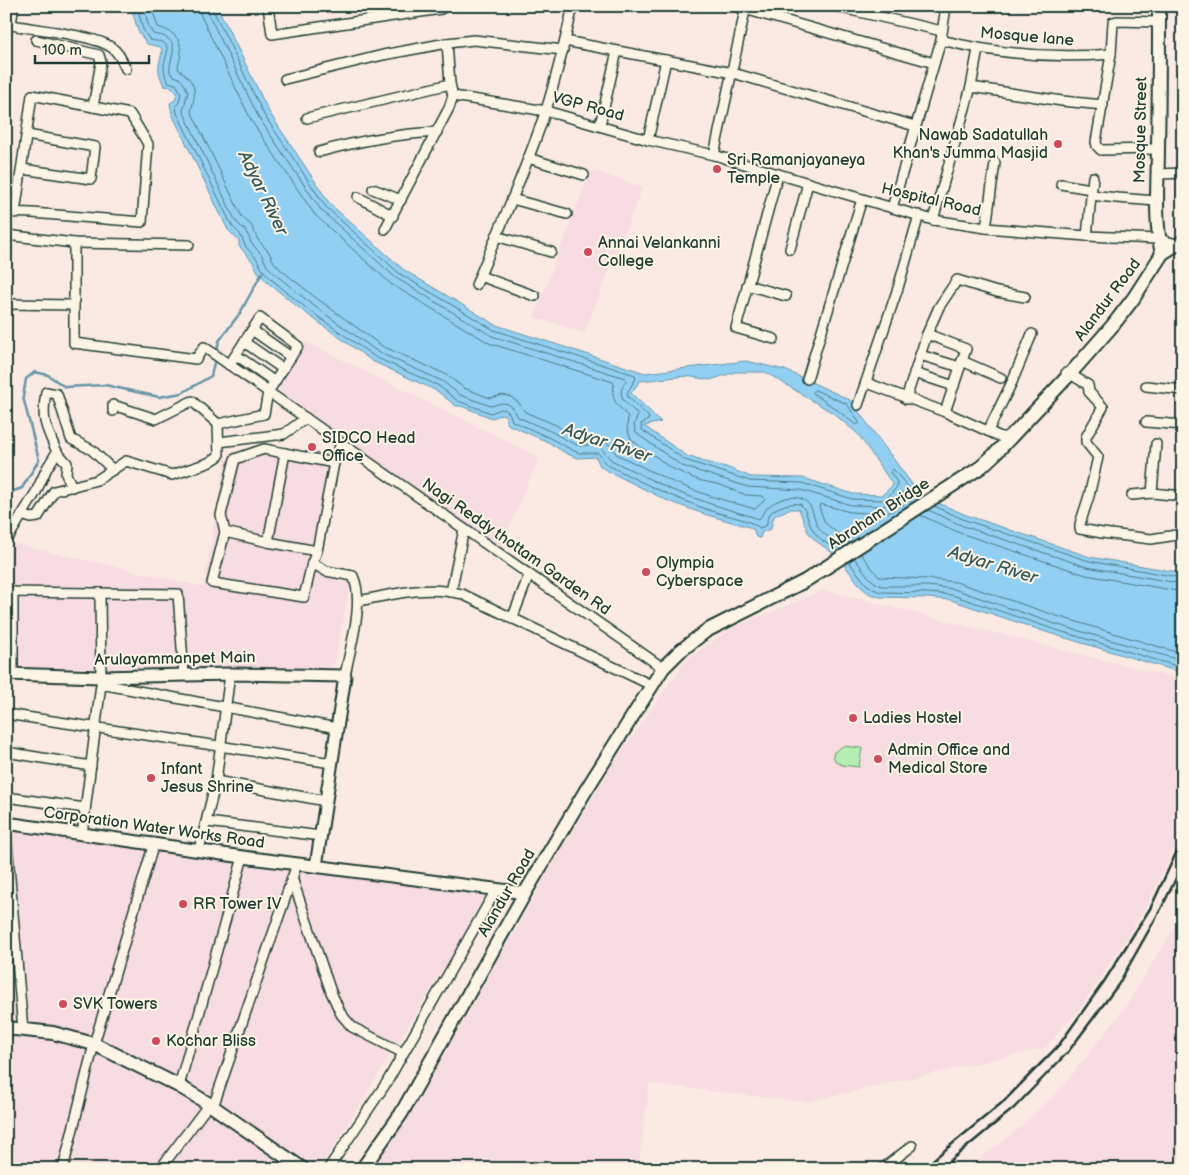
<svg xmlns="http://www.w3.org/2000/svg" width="1189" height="1175" font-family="'Balsamiq Sans',sans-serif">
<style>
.built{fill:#f7dce1}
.green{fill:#b4eeb3;stroke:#6a9674}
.water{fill:#92d0f3;stroke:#6495a7;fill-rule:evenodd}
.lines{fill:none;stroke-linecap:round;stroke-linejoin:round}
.shore{stroke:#4d7880;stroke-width:1}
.stream{stroke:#6495a7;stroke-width:2.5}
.minor-casing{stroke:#1f3d34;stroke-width:12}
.tertiary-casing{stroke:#1f3d34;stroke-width:15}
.secondary-casing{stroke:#1f3d34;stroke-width:16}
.minor{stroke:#fcf5e5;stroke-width:9}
.tertiary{stroke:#fcf5e5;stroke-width:11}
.secondary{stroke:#fcf5e5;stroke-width:12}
.rail{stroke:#1f3d34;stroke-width:2.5}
.poi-dot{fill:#d1495b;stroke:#fcf5e5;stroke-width:2}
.labels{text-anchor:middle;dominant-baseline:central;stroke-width:4;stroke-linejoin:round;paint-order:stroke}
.street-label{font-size:16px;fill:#1f3d34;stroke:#fcf5e5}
.poi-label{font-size:16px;fill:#1f3d34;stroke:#fcf5e5;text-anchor:start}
.water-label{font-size:18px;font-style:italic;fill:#365a5a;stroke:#fcf5e5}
</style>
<rect width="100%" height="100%" fill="#faeae3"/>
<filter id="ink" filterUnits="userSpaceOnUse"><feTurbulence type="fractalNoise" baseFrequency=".02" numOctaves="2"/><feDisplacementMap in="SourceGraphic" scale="10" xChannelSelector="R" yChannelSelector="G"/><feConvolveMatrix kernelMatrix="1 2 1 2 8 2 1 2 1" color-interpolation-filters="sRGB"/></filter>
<g filter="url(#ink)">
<g class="built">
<path d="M 591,170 L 643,187 L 584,333 L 534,317 Z"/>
<path d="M 306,342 L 539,457 L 499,551 L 277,389 Z"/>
<path d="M 261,447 L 341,459 L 317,574 L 350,583 L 335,663 L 330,667 L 6,669 L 6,542 L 204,587 L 225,460 Z"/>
<path d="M 823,590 L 1183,680 L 1183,830 L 1144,910 L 1080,1009 L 1045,1048 L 806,1102 L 649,1084 L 638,1169 L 369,1169 L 413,1110 L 545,877 L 617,758 L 687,659 L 731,629 Z"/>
<path d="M 6,825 L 479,891 L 486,900 L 320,1169 L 6,1169 Z"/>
<path d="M 1183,913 L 1183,1169 L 966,1169 L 1014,1133 L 1060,1090 L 1127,1005 Z"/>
</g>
<path class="green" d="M 843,746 L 862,748 L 859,767 L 842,765 L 836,762 L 833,756 L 834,752 Z"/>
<path class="water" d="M 131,6 L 217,6 L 269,112 L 330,204 L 404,270 L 496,325 L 645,373 L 746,361 L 785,370 L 850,400 L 920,495 L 966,515 L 1090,557 L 1183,573 L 1183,673 L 1052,634 L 951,600 L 927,598 L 880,597 L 870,594 L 862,588 L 838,557 L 816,541 L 808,532 L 799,509 L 788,509 C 784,513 778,512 774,517 C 772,520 772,525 771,529 L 762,532 L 760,538 L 756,537 L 754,530 L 749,527 L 704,514 L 668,501 L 606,470 L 600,466 L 596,457 L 578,458 L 567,454 L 548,442 L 509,425 L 507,423 L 506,417 L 503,414 L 492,418 L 461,406 L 456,406 L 437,391 L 372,361 L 303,311 L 267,282 L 258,272 L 253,262 L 239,246 L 239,241 L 228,230 L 172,114 L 170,103 L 175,100 L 177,93 L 172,87 L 164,86 C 161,79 158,73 159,65 C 160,58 163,54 161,47 L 147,44 L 138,31 ZM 735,372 L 765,372 L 833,413 L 858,434 L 893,485 L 882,495 L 853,494 L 803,478 L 751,477 L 726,467 L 705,462 L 687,456 L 644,426 L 661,422 L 631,393 L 640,381 L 686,376 L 710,380 Z"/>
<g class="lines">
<g class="shore">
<path d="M 137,6 L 143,29 L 150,40 C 154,41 159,41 162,42 C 172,46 165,58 164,65 C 164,72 165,76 168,82 L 176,84 L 181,93 L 179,102 L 176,106 L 177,113 L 232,226 L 240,234 L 246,247 L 257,259 L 262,269 L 271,279 L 306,308 L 375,357 L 439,386 L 458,401 L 491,413 L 501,409 L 506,410 L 510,414 L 512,421 L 550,438 L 570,449 L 579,453 L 598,453 C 603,457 602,462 608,465 C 640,482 672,497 706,509 C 723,516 745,517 760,528 L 767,525 C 767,522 767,519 768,517 C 772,507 791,502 800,504 C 808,511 807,522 813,530 C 818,539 829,545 838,551"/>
<path d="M 143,6 L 149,27 L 153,34 C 157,35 162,35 165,37 C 183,45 165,65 171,74 C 173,76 177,77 179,78 C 183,81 186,87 188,92 L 183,111 L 236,222 L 245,230 L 249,237 L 251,243 L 262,255 L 267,266 L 275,274 L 310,303 L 378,352 L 442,381 L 460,395 L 491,406 L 502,403 L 508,404 L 513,408 L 518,417 L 552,432 L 572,443 L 580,446 L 589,445 L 600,447 L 611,460 L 672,490 L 708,503 L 759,519 C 762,516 764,511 768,507 C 778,498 801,491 810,506 C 814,512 814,521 819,528 C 825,536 835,542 844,547"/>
<path d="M 151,6 L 158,27 C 171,31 181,36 181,52 C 181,58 178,63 178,69 C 196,82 197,90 191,111 L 242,217 L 251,225 L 258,240 L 268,251 L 274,262 L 280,269 L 315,297 L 382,346 L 445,374 L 464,388 L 490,398 L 503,395 L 511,397 L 519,403 L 525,412 L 556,425 L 575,437 L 604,440 L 611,446 L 616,454 L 675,483 L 710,496 L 755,509 L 765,500 L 763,496 L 746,495 L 721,485 L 698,480 L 669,467 L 658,458 L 642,448 L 631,439 L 627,428 L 628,417 L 615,402 L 613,394 L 614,384 L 613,382 L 489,343 L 391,284 L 315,215 L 252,122 L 201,16 L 199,6"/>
<path d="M 207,6 L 208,13 L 259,118 L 321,210 L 396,278 L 492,336 L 625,378 L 626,381 C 614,398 627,403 638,415 L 634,425 L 636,433 L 682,466 L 748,487 L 801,490 L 851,505 L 884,506 L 889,504 L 902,492 L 912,503"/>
<path d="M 213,6 L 213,10 L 264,115 L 326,207 L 400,274 L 494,330 L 635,375 L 636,378 L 627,393 L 628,397 L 649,417 L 648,420 L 641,424 L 642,430 L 685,460 L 750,481 L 802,483 L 852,499 L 881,500 L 886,499 L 897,487 L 897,482 L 890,472 L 893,469 L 918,499"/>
<path d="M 815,390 L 847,404 L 859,422 L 859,424 L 856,425 L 836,409 L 814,394 L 813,392 Z"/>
<path d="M 934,506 L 965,520 L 1089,561 L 1183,578"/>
<path d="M 928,510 L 963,526 L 1087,567 L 1183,584"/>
<path d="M 920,515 L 960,533 L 1086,575 L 1183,592"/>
<path d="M 850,543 L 825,523 L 819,507 L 820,504 L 850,512 L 882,514 L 892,511 L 901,503 L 906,507"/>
<path d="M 861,554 L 879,577 L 929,579 L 956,582 L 1057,616 L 1183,654"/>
<path d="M 854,558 C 864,569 868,581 882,586 L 928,586 L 954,589 L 1055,624 L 1183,661"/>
<path d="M 849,562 L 866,584 L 873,589 L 881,592 L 928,593 L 952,595 L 1053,629 L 1183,668"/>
</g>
<path class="stream" d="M 6,494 L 22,488 L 39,460 L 23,397 L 26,379 L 35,372 L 48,375 L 65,387 L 105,385 L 159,397 L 182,393 L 211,376 L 219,341 L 240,313 L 262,273"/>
<defs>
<g id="minor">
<path d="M 268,6 L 272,34 L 441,9 L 445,6"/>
<path d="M 734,6 L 934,63"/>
<path d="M 833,6 L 942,31"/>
<path d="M 13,11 L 11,25 C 33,29 94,35 111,47 C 119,52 122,61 126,69"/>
<path d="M 36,40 L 99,55 L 101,62 L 93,107"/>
<path d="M 941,40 C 997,54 1053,59 1111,54"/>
<path d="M 565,41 L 733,73 L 915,126"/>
<path d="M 285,79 L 383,55 L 447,43 L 474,40 L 563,50"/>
<path d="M 971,87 L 1062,101 L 1103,105"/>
<path d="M 453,96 L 546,111 L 648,140 L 714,155 L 933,220 L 986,228 L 1087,236 L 1158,239 L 1177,244"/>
<path d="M 307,118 L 450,84"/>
<path d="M 600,125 L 617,51"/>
<path d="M 648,140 L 666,60"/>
<path d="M 1158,149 L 1101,150 L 1097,146 L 1096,142 L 1111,54 L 1113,22 L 1117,21 L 1159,22"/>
<path d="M 319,152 C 358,141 397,134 437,132"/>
<path d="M 714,155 L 746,6"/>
<path d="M 528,158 L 584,175"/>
<path d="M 22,169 L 91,179 L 95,147 L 27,135"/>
<path d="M 1158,174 L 1183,173"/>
<path d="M 1061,184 L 1091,189 L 1091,195 L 1117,198 L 1156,201"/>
<path d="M 373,189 L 401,200"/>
<path d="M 358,197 L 393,216"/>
<path d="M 512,199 L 567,214"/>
<path d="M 892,208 L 941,40 L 946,6"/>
<path d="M 6,212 L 32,213 L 142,222 L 148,144 L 130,114 L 32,95 L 15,213"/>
<path d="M 933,220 L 971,87 L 978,49"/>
<path d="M 986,228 L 995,163"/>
<path d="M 385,229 L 449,108 L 453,96 L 450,84 L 447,43"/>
<path d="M 6,235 L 74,243 L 189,245"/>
<path d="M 496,236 L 551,252"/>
<path d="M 1087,236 L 1093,177"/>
<path d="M 74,243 L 74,343 L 196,359 L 204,347 L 663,668"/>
<path d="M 790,249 L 808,183"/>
<path d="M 480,276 L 535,296"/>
<path d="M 476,285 C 500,227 526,170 546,110 C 557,76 565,41 573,6"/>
<path d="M 747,285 L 786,296"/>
<path d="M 6,304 L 74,305"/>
<path d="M 252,330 L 291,357"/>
<path d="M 927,334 L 966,349 L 945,412"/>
<path d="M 774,339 L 736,328 L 778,174"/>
<path d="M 244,342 L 283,369"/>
<path d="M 236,355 L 275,382"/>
<path d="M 920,355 L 960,367"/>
<path d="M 962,361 L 1001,378"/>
<path d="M 914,373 L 954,386"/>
<path d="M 1066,373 L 1070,374 L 1088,385 L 1089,392 L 1103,407 L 1086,437 L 1086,442 L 1098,457 L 1089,496 L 1080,524 L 1080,529 L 1102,533 L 1151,539 L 1183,534"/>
<path d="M 807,379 L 862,199"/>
<path d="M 867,383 L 945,412 L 1001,437 L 1006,437 L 1012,432"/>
<path d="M 1146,386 L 1183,390"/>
<path d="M 906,399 L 927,334 L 939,307 L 957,280 L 997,292 L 1025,297"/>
<path d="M 858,405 L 898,288 L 919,215"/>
<path d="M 1146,422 L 1183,425"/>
<path d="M 218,424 L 264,414 L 268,392 L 298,346 L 260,318 L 229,365"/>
<path d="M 988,431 L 1012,382 L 1032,334"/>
<path d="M 219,442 L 284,434 L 306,418"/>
<path d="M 341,443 L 334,463 L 317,551 L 312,563 L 326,571 L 353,576 C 365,603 350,647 345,676"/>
<path d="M 57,452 L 67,463 L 66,474 L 72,487"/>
<path d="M 113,470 L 92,450 L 71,439 L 57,394 L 46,392 C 41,421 46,427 57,452 L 47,468 L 36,492 L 22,515 L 31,518 L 38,517 L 54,491 L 97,480 L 126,461 L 172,475 L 208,463 L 219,456 L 218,424 L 192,401 L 156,419 L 113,405 L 113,411"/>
<path d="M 1152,493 L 1156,444"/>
<path d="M 1132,495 L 1152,493 L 1183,496"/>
<path d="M 225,532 L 221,515 L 235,459 L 264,449 L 334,463"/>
<path d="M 10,535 L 22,515"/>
<path d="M 268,542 L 285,453"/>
<path d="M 312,563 L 304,597 L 212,583 L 225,532 L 268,542 L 317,551"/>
<path d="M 6,592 L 178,594 L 184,675"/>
<path d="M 13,592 L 13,675"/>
<path d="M 451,592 L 464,529"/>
<path d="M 100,593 L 101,677"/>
<path d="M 359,601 C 393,594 427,585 462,594 L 653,686"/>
<path d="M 512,619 L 529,575"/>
<path d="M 6,714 L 332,763"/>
<path d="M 6,752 L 91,766"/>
<path d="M 216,781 L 326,801"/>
<path d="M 6,797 L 85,808"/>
<path d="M 207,822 L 321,836"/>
<path d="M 6,832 L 23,1030"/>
<path d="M 82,835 L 101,684 L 337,728"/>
<path d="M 199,850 L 216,781 L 230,674"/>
<path d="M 292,878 L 331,992 L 341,1014 L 352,1027 L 403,1053"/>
<path d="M 179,1086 L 243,857"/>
<path d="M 213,1107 L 297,864"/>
<path d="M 63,1169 L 94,1044 L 154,843"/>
<path d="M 160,1169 L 209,1104"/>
<path d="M 328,1169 L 387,1082 L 496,890"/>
<path d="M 882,1169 L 912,1146"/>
</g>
<g id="tertiary">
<path d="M 1162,254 L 1183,241"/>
<path d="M 6,674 L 101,677 L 230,674 L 345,676 L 316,866"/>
<path d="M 6,823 L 243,857 L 525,893"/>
</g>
<g id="secondary">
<path d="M 6,1028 L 53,1033 L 94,1044 L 179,1086 L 209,1104 L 303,1169"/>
<path d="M 362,1169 L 401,1114 L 525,893 L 586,790 L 663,668 L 679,652 L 706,631 L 805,581 L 981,467 L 996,453 L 1070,374 L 1113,325 L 1133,299 L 1162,254 C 1154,218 1158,184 1158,147 C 1159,100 1159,53 1159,6"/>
</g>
</defs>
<use href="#minor" class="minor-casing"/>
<use href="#tertiary" class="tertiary-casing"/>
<use href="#secondary" class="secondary-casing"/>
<use href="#minor" class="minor"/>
<use href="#tertiary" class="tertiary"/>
<use href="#secondary" class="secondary"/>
<g class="rail">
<path d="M 922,1169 L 1004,1101 L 1059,1045 L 1105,980 L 1151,907 L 1183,838"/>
<path d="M 940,1169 L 1014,1108 L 1068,1052 L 1118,985 L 1162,907 L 1183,864"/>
</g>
</g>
</g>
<g class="poi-dot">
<circle cx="1058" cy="144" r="5"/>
<circle cx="717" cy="169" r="5"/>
<circle cx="588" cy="252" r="5"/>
<circle cx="312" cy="447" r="5"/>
<circle cx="646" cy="572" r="5"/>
<circle cx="853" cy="718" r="5"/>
<circle cx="878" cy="759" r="5"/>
<circle cx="151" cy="778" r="5"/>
<circle cx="183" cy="904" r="5"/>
<circle cx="63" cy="1004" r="5"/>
<circle cx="156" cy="1041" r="5"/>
</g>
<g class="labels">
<g class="street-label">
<text transform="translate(1027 37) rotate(5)">Mosque lane</text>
<text transform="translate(588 107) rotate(15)">VGP Road</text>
<text transform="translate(1141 130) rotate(-89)">Mosque Street</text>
<text transform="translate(931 200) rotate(13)">Hospital Road</text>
<text transform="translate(1108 300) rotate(-53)">Alandur Road</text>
<text transform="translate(879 514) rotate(-33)">Abraham Bridge</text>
<text transform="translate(516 547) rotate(35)">Nagi Reddy thottam Garden Rd</text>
<text transform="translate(175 659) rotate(-1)">Arulayammanpet Main</text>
<text transform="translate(154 828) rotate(8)">Corporation Water Works Road</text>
<text transform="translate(507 893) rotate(-60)">Alandur Road</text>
</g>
<g class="poi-label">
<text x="1048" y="135" text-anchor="end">Nawab Sadatullah<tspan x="1048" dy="18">Khan's Jumma Masjid</tspan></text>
<text x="727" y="160">Sri Ramanjayaneya<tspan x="727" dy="18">Temple</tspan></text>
<text x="598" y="243">Annai Velankanni<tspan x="598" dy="18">College</tspan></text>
<text x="322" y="438">SIDCO Head<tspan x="322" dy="18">Office</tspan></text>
<text x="656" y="563">Olympia<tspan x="656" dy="18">Cyberspace</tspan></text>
<text x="863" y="718">Ladies Hostel</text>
<text x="888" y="750">Admin Office and<tspan x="888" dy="18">Medical Store</tspan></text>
<text x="161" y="769">Infant<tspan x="161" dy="18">Jesus Shrine</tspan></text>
<text x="193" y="904">RR Tower IV</text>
<text x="73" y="1004">SVK Towers</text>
<text x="166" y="1041">Kochar Bliss</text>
</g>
<g class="water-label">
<text transform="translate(263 193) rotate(64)">Adyar River</text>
<text transform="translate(607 443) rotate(18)">Adyar River</text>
<text transform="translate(993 565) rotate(17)">Adyar River</text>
</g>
</g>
<rect width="1189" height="1175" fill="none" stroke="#fcf5e5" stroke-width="25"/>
<rect x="12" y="12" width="1164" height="1150" fill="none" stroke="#1f3d34" stroke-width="2" filter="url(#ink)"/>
<path d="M35 55v8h114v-8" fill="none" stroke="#1f3d34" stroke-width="2.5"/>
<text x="42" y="55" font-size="15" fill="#1f3d34" stroke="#fcf5e5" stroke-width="4" paint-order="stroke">100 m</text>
</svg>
